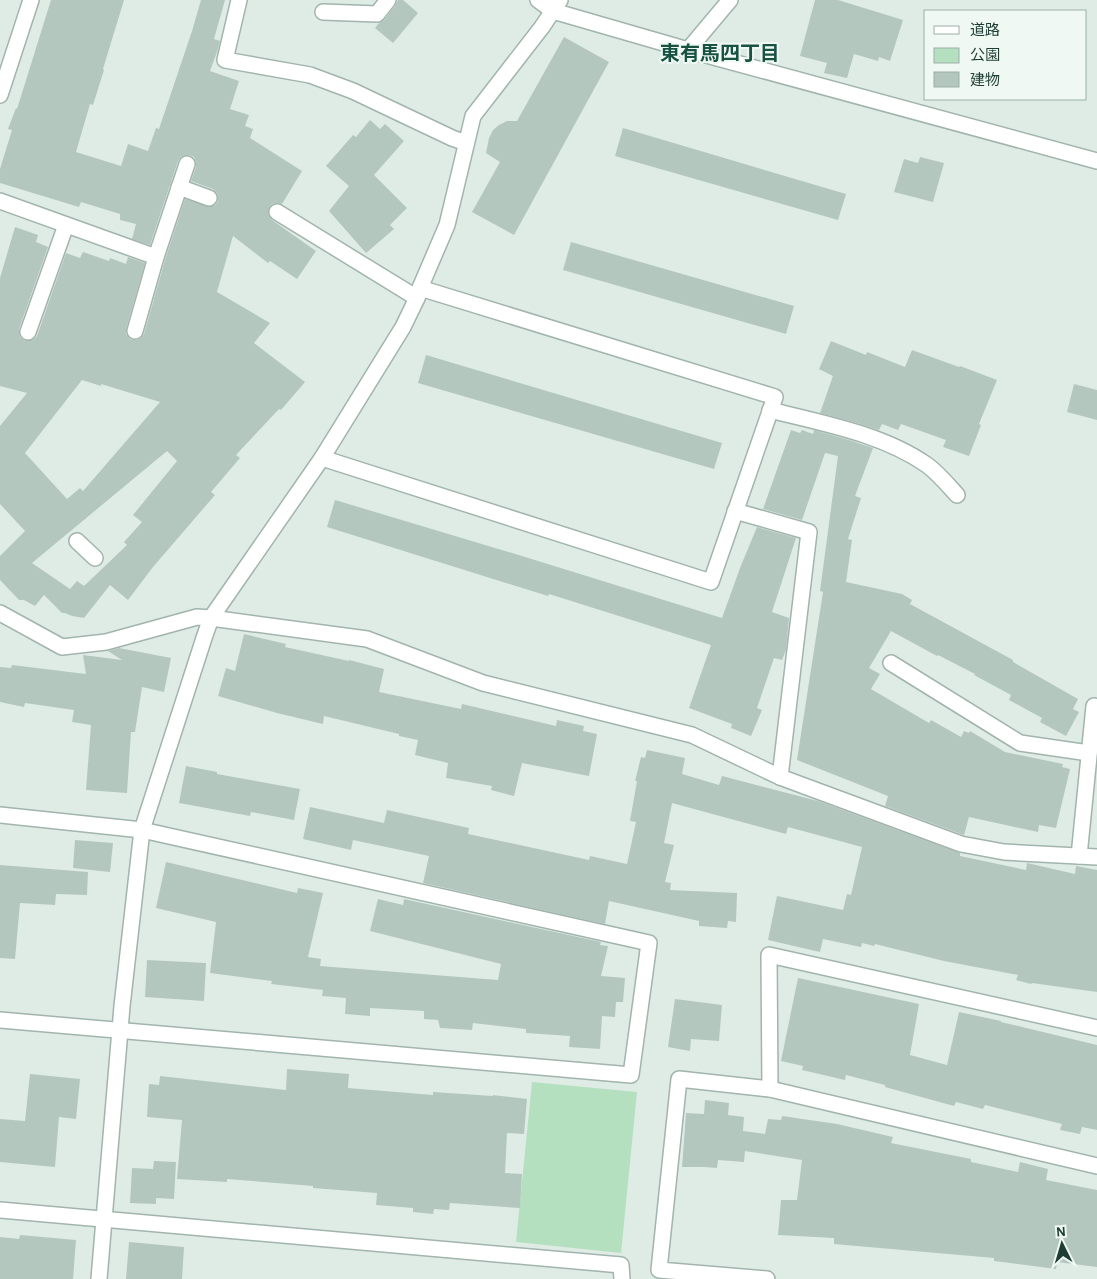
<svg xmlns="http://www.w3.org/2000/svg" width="1097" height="1279" font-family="'Alegreya Sans','Noto Sans JP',sans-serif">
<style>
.green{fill:#b5e0c0}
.building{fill:#b4c7bf;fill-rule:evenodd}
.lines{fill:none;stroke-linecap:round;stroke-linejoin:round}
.minor-casing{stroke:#a1b4ad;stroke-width:18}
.minor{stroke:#fff;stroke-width:15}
.labels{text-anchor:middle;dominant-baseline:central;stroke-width:4;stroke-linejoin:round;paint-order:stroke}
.neighbourhood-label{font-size:20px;font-weight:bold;fill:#185243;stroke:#f0f8f4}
</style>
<rect width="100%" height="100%" fill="#dfece6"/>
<path class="green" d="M 532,1082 L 637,1092 L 621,1253 L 516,1242 Z"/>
<g class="building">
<path d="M 51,0 L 124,0 L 103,69 L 104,70 L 93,105 L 90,104 L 76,152 L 121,166 L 128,144 L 148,151 L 156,128 L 159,129 L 192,31 L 201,0 L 225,0 L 214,39 L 220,41 L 217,52 L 210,71 L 239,81 L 230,109 L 249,115 L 245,126 L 253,129 L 250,138 L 302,171 L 282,204 L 277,203 L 272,204 L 269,208 L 268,212 L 269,216 L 272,220 L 316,251 L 297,279 L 270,261 L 268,263 L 233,236 L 217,292 L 270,323 L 254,343 L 305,382 L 281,410 L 279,409 L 236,455 L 240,458 L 211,492 L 215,495 L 153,567 L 128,600 L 110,585 L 84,618 L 72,616 L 65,613 L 62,613 L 44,595 L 35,606 L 24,600 L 19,600 L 0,580 L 0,556 L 25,531 L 0,504 L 0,426 L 27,393 L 0,386 L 0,278 L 15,227 L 38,235 L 36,242 L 48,247 L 19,329 L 19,334 L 21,338 L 25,341 L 29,341 L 34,339 L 37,336 L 66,253 L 80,258 L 83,252 L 109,261 L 110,258 L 126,264 L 128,257 L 145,263 L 126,329 L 126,334 L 129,338 L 132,340 L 137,340 L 141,338 L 144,334 L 165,260 L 185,199 L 210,207 L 215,205 L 218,201 L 218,197 L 216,192 L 213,189 L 191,181 L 196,167 L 196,162 L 194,157 L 189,155 L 186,155 L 181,157 L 178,161 L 150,245 L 132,239 L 136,224 L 120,220 L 120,214 L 81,202 L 79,207 L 0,183 L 0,169 L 12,130 L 8,129 L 16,108 L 17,109 ZM 82,380 L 101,386 L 101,384 L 160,402 L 83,491 L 80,488 L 67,499 L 25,453 ZM 167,451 L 177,461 L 133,515 L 142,522 L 124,542 L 127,545 L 84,586 L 77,581 L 70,589 L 32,563 Z"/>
<path d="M 398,0 L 403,0 L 418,13 L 393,43 L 375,28 L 379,23 L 384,20 L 395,6 Z"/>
<path d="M 815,0 L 838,0 L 903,20 L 890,61 L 879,57 L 878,61 L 854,54 L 847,78 L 824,73 L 827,63 L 800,56 Z"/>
<path d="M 564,37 L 609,62 L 514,235 L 472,212 L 500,162 L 486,153 L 489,138 L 493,130 L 499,125 L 507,121 L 517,121 Z"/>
<path d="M 370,120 L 380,129 L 385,124 L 404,141 L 374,175 L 407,208 L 390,225 L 394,229 L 366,253 L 329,211 L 349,186 L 326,166 L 353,135 L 356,137 Z"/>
<path d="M 623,128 L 846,194 L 838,220 L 615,156 Z"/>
<path d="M 920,157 L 944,163 L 933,202 L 894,192 L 904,159 L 918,163 Z"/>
<path d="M 571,242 L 794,306 L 786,334 L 563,270 Z"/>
<path d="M 831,341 L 866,355 L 867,352 L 905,367 L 912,350 L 959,367 L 960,366 L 997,380 L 979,424 L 981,425 L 969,456 L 943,447 L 946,440 L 901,424 L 898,430 L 882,424 L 879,430 L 854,422 L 820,413 L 833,376 L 819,369 Z"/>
<path d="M 426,355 L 722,443 L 714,469 L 418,383 Z"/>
<path d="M 1074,384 L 1097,390 L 1097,420 L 1067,412 Z"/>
<path d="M 791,430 L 800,433 L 802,430 L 813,434 L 814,430 L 849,440 L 873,448 L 855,496 L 861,498 L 848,539 L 852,540 L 846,582 L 902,594 L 912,600 L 910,604 L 1013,660 L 1013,662 L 1078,699 L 1073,709 L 1079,712 L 1066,736 L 1040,722 L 1042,718 L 1009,700 L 1011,695 L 974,675 L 975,674 L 938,655 L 937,656 L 891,631 L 869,668 L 880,674 L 871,689 L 929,723 L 931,720 L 961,737 L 964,731 L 969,733 L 970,731 L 1005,752 L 1063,764 L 1062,767 L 1070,769 L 1056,828 L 1039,825 L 1038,832 L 969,817 L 964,835 L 885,806 L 888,796 L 797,760 L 823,592 L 820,591 L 838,456 L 825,453 L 802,520 L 763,509 Z"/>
<path d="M 335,500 L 522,556 L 722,618 L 740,568 L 757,527 L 796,538 L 772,612 L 789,618 L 786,650 L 782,660 L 774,658 L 757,708 L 762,710 L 751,736 L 731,728 L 732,724 L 689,708 L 711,645 L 549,594 L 548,596 L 327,527 Z"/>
<path d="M 244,634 L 286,644 L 285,647 L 349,661 L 349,660 L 384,669 L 379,692 L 461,709 L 462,704 L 556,726 L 557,720 L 584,726 L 583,731 L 597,734 L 589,776 L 522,763 L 514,796 L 491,790 L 492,786 L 446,778 L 448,763 L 415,755 L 418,740 L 399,736 L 399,734 L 324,716 L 323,724 L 277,713 L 218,696 L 226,668 L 235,671 Z"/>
<path d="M 119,648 L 171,658 L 164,692 L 142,687 L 135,732 L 131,732 L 127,793 L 86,790 L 91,725 L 72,722 L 74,710 L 25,703 L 24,707 L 0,702 L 0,667 L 11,668 L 12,665 L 86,674 L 83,655 L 122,660 L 108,651 Z"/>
<path d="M 647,750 L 685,758 L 682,774 L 719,785 L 722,776 L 818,801 L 960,853 L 960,856 L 1026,870 L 1027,863 L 1075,874 L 1076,866 L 1097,870 L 1097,992 L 1032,983 L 1031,984 L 1016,980 L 1018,975 L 944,961 L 875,944 L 874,946 L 862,943 L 861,947 L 823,939 L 820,952 L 768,940 L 777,896 L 843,910 L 847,894 L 851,895 L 862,847 L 788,827 L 786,834 L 672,803 L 664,843 L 674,845 L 665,882 L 671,883 L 670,890 L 737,893 L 736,922 L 728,921 L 727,928 L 699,926 L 699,921 L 609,901 L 605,924 L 423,883 L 429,856 L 353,840 L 351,850 L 303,839 L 310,807 L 384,823 L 387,810 L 469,828 L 468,834 L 589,860 L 590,856 L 627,864 L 636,822 L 630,821 L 637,781 L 635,781 L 641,757 L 645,758 Z"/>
<path d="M 186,766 L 217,772 L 217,774 L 300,789 L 294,820 L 251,812 L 250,816 L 179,803 Z"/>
<path d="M 75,840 L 113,843 L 110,872 L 73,868 Z"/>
<path d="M 166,862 L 297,893 L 298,888 L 323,893 L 308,957 L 321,959 L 320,966 L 498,980 L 501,964 L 370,931 L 378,899 L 403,905 L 404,899 L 601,942 L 600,945 L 608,946 L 601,976 L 625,978 L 623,1002 L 616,1002 L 615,1017 L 602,1016 L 600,1049 L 569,1047 L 570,1036 L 526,1033 L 526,1029 L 473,1023 L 472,1030 L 440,1028 L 438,1020 L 424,1019 L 424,1011 L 370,1008 L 370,1016 L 345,1014 L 346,998 L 322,996 L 323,990 L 271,984 L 272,981 L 210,973 L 216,922 L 156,908 Z"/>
<path d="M 0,865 L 88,872 L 87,895 L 56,894 L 55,905 L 20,903 L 15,959 L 0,958 Z"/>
<path d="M 147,960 L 206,963 L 204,1001 L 145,997 Z"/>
<path d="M 798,978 L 919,1004 L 910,1055 L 947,1065 L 959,1012 L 1001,1021 L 1001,1022 L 1097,1045 L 1097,1130 L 1082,1127 L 1080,1134 L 1060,1130 L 1062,1124 L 985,1105 L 983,1109 L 956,1102 L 954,1106 L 885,1087 L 885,1085 L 846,1075 L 845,1080 L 802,1070 L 803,1066 L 781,1061 Z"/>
<path d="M 675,999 L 722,1005 L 719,1041 L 691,1039 L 690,1051 L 668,1047 Z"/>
<path d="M 287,1069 L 349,1074 L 348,1088 L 433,1095 L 433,1092 L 493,1096 L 493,1095 L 527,1099 L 524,1134 L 507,1133 L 505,1173 L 522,1174 L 520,1208 L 450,1203 L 449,1210 L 434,1209 L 433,1214 L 413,1212 L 413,1208 L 376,1205 L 377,1193 L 313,1188 L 313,1186 L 227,1179 L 227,1182 L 177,1179 L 182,1120 L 147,1117 L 149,1084 L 159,1085 L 160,1076 L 286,1090 Z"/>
<path d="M 30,1074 L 80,1079 L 76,1119 L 59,1117 L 55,1167 L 0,1162 L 0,1119 L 25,1121 Z"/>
<path d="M 705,1100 L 729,1103 L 728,1115 L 744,1117 L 743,1131 L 765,1134 L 768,1119 L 781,1120 L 782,1116 L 837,1124 L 893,1137 L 891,1143 L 971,1159 L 971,1162 L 1018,1172 L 1020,1162 L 1048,1169 L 1046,1180 L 1097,1190 L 1097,1267 L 1057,1262 L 1056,1269 L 994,1261 L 994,1258 L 834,1244 L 834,1238 L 778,1235 L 781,1200 L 797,1200 L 802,1160 L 745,1151 L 744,1162 L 718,1160 L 717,1168 L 704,1167 L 682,1167 L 686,1113 L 704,1114 Z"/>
<path d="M 154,1161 L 176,1162 L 174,1199 L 156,1198 L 156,1204 L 130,1203 L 132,1168 L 153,1169 Z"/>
<path d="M 20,1235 L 76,1240 L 73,1279 L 0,1279 L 0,1237 L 19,1239 Z"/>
<path d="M 129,1242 L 184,1247 L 182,1279 L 126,1279 Z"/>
</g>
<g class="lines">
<defs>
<g id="minor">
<path d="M 239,0 L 225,60 L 310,75 L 353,91 L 452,138 L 466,143"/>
<path d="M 538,0 L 553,11 L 688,50 L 1097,161"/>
<path d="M 323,12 L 377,14 L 388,0"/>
<path d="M 688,50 L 730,0"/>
<path d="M 0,95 L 31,0"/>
<path d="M 179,187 L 209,198"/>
<path d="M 0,201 L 156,257 L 187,164"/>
<path d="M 277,212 L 417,298"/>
<path d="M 135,331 L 156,257"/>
<path d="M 28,332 L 66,225"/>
<path d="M 770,410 C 822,423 883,434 927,465 C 938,473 948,485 957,495"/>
<path d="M 322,458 L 711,582 L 775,397 L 420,288"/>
<path d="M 735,511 L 809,532 L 780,777"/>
<path d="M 77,541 L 95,558"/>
<path d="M 0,613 L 62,647 L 106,642 L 197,617 L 211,618 L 367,639 L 483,683 L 692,735 L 780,777 L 961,844 L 1004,852 L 1097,857"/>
<path d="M 891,663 L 1020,743 L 1089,753"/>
<path d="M 0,815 L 142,830 L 649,943 L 631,1075 L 0,1020"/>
<path d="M 1079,856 L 1094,706"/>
<path d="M 770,1089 L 769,955 L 1097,1028"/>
<path d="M 0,1210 L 621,1265 L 622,1279"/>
<path d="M 99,1279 L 122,1006 L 142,830 L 204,638 L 211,618 L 322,458 L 403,327 L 417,298 L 420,288 L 447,225 L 473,116 L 542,27 L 560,0"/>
<path d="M 767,1279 L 659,1270 L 679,1079 L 770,1089 L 1097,1166"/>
</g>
</defs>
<use href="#minor" class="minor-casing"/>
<use href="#minor" class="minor"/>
</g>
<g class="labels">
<g class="neighbourhood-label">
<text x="720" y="54">東有馬四丁目</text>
</g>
</g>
<rect x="924" y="10" width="162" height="90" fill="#f0f8f4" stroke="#9caea8"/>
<rect x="934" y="26" width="25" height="8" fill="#ffffff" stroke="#9caea8"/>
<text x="970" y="35" font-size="15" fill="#1e3e35">道路</text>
<rect x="934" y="48" width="25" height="15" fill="#b5e0c0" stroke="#9caea8"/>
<text x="970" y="60" font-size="15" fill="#1e3e35">公園</text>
<rect x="934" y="72" width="25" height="15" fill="#b4c7bf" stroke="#9caea8"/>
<text x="970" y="85" font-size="15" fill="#1e3e35">建物</text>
<g transform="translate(1062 1244) rotate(355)" stroke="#f0f8f4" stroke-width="4" paint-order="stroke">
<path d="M0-4L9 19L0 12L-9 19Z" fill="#1e3e35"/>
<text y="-8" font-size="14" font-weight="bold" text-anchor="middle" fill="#1e3e35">N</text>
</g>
</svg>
